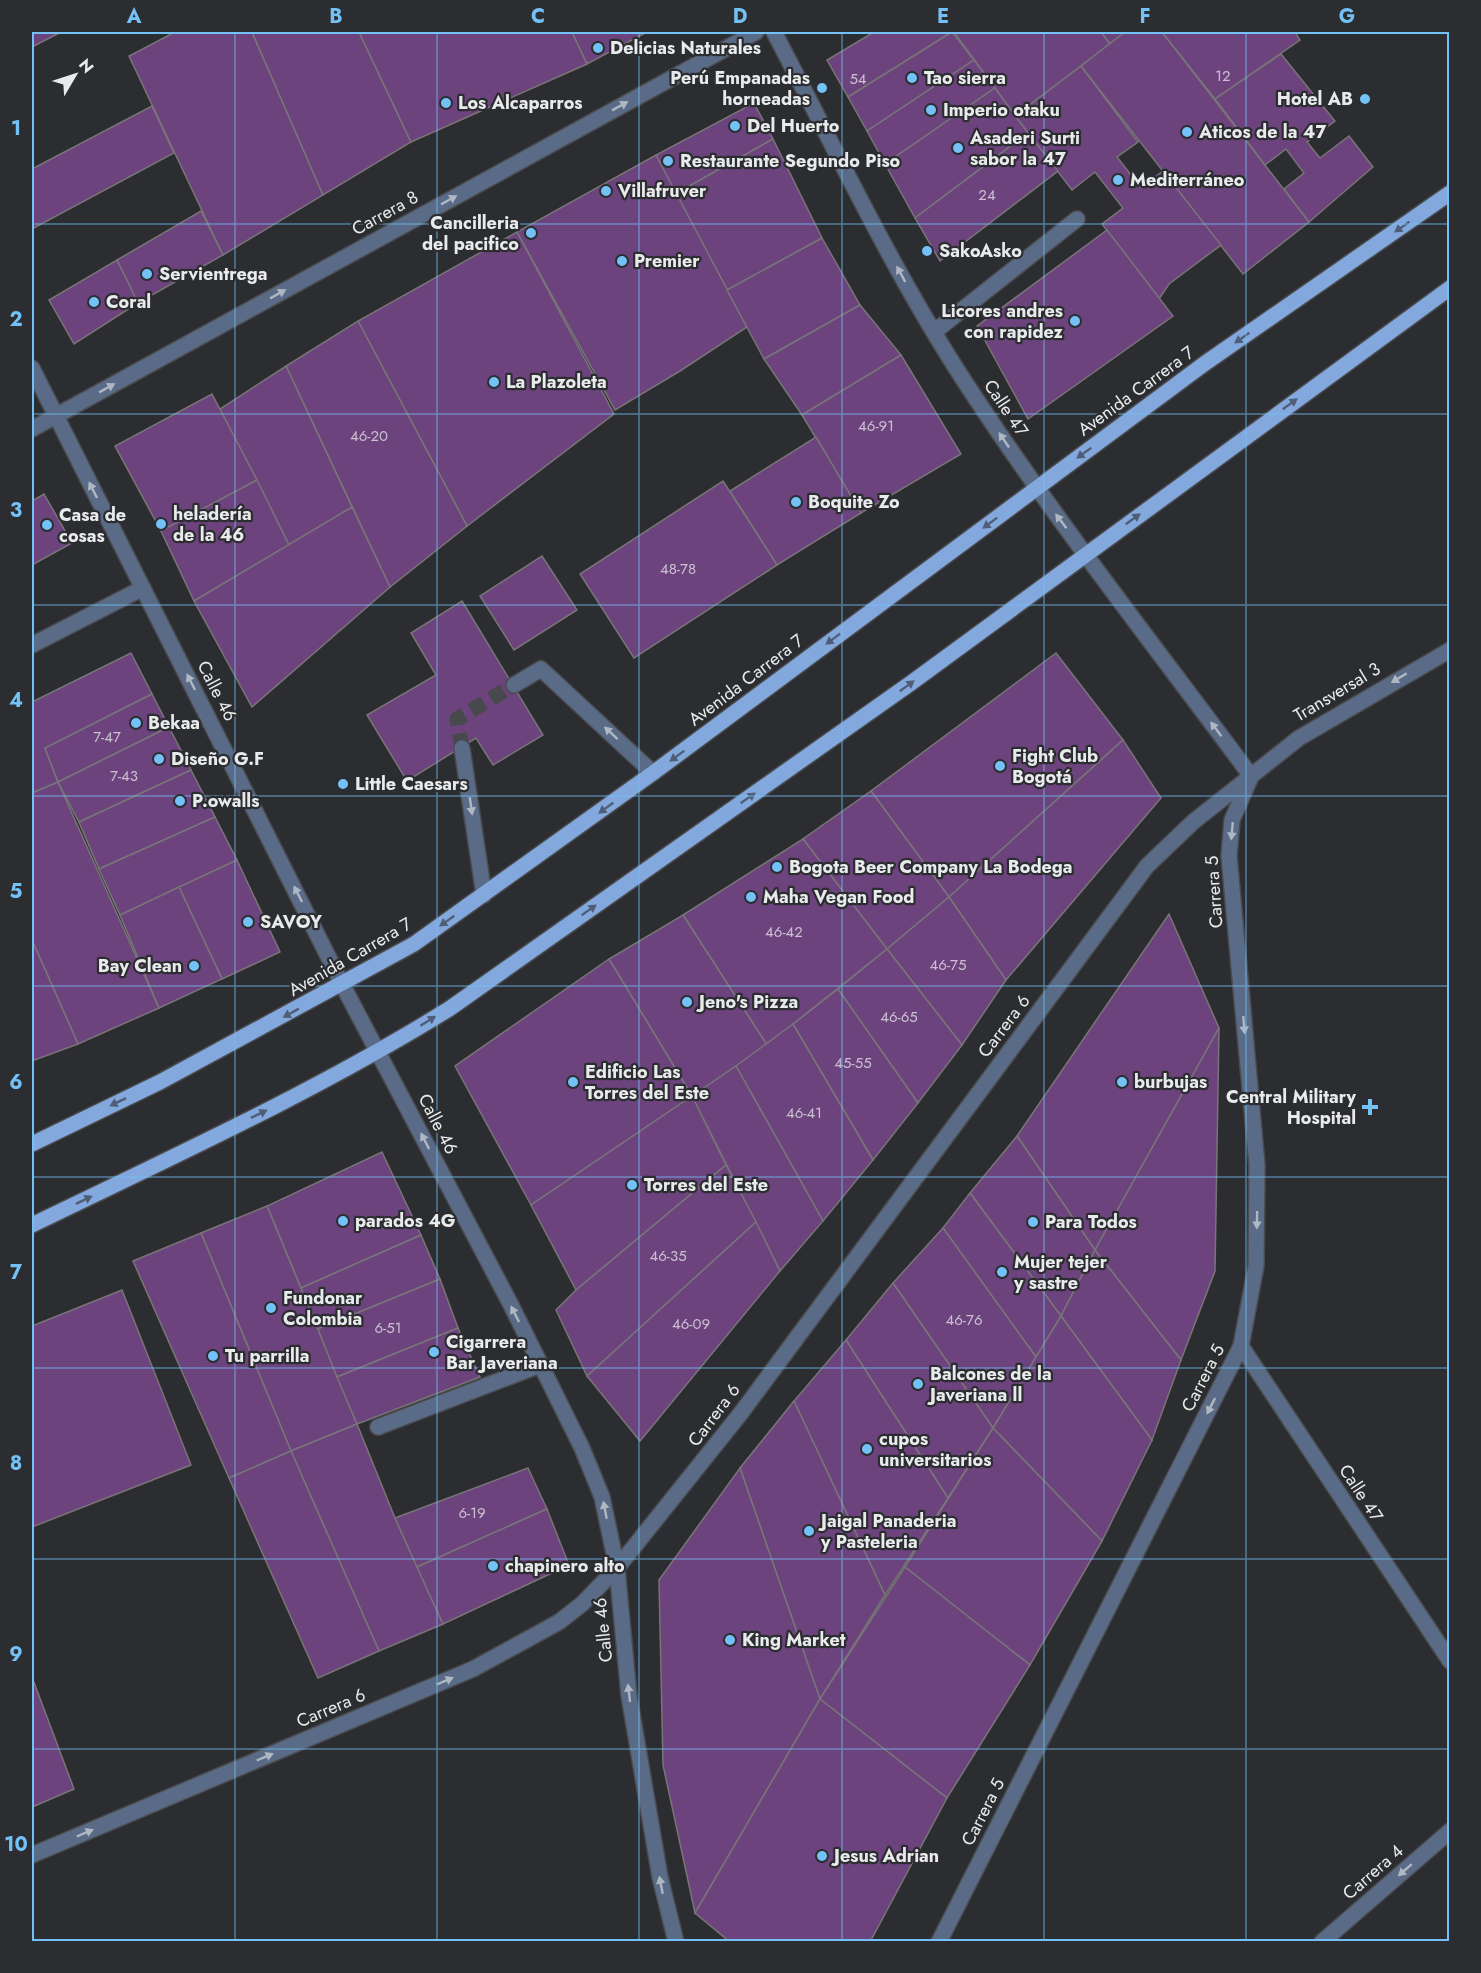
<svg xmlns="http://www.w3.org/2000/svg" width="1481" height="1973" font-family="Jost,sans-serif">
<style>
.building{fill:#6d437e;stroke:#787578;stroke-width:1.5}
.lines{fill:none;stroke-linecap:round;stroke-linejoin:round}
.minor-tunnel{stroke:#48494c;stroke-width:15;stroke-dasharray:15 8;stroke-linecap:butt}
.minor-casing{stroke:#4a4b4e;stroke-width:18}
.major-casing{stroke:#4a4b4e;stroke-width:18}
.minor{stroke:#596b86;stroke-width:15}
.major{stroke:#83a8de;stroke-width:15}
.oneway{fill:#afb7c3}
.oneway2{fill:#4f5e76}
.grid{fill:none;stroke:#73c1f6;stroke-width:1.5;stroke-opacity:0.55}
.poi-dot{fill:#73c1f6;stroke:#2c2d30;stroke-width:2}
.labels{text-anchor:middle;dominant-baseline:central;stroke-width:4.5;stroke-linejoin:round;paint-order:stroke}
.number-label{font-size:15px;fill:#cac0d0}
.poi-label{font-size:18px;font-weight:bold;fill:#e9eaec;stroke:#2c2d30;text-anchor:start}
.street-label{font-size:18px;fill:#e9eaec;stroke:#2c2d30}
.neatline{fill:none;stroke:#73c1f6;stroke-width:2}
.grid-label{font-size:20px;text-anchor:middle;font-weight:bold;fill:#73c1f6}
</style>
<rect width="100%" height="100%" fill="#2c2d30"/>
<g class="building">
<path d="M 32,32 L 61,32 L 32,47 Z"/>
<path d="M 175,32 L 252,32 L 323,195 L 223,255 L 129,56 Z"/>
<path d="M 252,32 L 359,32 L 411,142 L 323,195 Z"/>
<path d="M 359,32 L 572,32 L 587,64 L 411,142 Z"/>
<path d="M 572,32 L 647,32 L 587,64 Z"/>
<path d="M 874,32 L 952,32 L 848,97 L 827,60 Z"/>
<path d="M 952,32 L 974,60 L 867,131 L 848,97 Z"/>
<path d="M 954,32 L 1101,32 L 1110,44 L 1015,116 Z"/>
<path d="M 1101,32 L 1125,32 L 1110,44 Z"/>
<path d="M 1125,32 L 1162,32 L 1309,222 L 1243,274 L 1081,66 Z"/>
<path d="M 1162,32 L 1295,32 L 1300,40 L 1215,99 Z"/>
<path d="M 1281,54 L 1335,121 L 1307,142 L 1320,158 L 1349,136 L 1373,167 L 1309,222 L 1284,189 L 1304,173 L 1286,149 L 1265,165 L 1215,99 Z"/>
<path d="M 974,60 L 995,88 L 885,164 L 867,131 Z"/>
<path d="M 1081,66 L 1138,142 L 1117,157 L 1141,188 L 1163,171 L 1221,245 L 1169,284 L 1159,299 L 1102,224 L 1123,208 L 1095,172 L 1072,190 L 1015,116 Z"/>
<path d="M 995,88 L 1028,133 L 915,218 L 885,164 Z"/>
<path d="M 754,103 L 773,139 L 675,194 L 656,155 Z"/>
<path d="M 152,106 L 174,153 L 32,229 L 32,169 Z"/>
<path d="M 1028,133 L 1058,171 L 940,261 L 915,218 Z"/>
<path d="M 773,139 L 822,238 L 727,290 L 675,194 Z"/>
<path d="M 656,155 L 747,327 L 680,371 L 615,410 L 517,232 Z"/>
<path d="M 201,211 L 223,255 L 138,303 L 117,260 Z"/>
<path d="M 1107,230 L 1173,316 L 1028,419 L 977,326 Z"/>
<path d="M 517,232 L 614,414 L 467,526 L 358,321 Z"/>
<path d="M 822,238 L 860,305 L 764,359 L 727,290 Z"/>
<path d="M 117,260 L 138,303 L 74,344 L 49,300 Z"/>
<path d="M 860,305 L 901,355 L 802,415 L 764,359 Z"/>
<path d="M 358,321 L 467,526 L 390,587 L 286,366 Z"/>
<path d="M 901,355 L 961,454 L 861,513 L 802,415 Z"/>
<path d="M 286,366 L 352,507 L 289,545 L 220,409 Z"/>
<path d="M 212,394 L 257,480 L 161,531 L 115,446 Z"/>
<path d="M 816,437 L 861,513 L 777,565 L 730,491 Z"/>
<path d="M 257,480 L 289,545 L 194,601 L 161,531 Z"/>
<path d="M 723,481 L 777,565 L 634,658 L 580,574 Z"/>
<path d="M 44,494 L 72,543 L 32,565 L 32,501 Z"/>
<path d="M 352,507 L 390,587 L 252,707 L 194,601 Z"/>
<path d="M 542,556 L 577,610 L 514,650 L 480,596 Z"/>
<path d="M 462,601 L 543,735 L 493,765 L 476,738 L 407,781 L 367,715 L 436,675 L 411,633 Z"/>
<path d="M 131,653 L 152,694 L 45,748 L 58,782 L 32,793 L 32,702 Z"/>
<path d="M 1056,653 L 1123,740 L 949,897 L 871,791 Z"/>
<path d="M 152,694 L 169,727 L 58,782 L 45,748 Z"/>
<path d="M 169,727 L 191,770 L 79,822 L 58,782 Z"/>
<path d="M 1123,740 L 1161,798 L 1006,980 L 949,897 Z"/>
<path d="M 191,770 L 215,817 L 99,869 L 79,822 Z"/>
<path d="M 58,782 L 159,1008 L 78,1044 L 32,940 L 32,793 Z"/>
<path d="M 871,791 L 949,897 L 887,949 L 803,839 Z"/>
<path d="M 215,817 L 237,860 L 120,915 L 99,869 Z"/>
<path d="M 803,839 L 887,949 L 767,1045 L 683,915 Z"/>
<path d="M 237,860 L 280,952 L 222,979 L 179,887 Z"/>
<path d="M 179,887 L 222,979 L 159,1008 L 120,915 Z"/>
<path d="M 949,897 L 1006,980 L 962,1045 L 887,949 Z"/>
<path d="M 1169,914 L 1219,1028 L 1095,1250 L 1017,1136 Z"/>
<path d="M 683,915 L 767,1045 L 692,1096 L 609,959 Z"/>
<path d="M 32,940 L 78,1044 L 32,1061 Z"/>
<path d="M 887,949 L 962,1045 L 918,1103 L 838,989 Z"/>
<path d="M 609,959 L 692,1096 L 531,1205 L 455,1066 Z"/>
<path d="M 838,989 L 918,1103 L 873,1160 L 793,1024 Z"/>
<path d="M 793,1024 L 873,1160 L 823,1221 L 736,1066 Z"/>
<path d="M 1219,1028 L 1215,1271 L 1181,1360 L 1095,1250 Z"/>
<path d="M 736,1066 L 823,1221 L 780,1271 L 692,1096 Z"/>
<path d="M 692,1096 L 726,1165 L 576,1290 L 531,1205 Z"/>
<path d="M 1017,1136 L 1095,1250 L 1061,1316 L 970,1193 Z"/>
<path d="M 382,1152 L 421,1235 L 301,1288 L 267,1206 Z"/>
<path d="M 726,1165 L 756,1222 L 587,1376 L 556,1310 L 576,1290 Z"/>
<path d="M 970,1193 L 1061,1316 L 1036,1357 L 943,1228 Z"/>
<path d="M 267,1206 L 357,1424 L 291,1451 L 201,1233 Z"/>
<path d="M 756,1222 L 780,1271 L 640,1441 L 587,1376 Z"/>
<path d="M 943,1228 L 1036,1357 L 993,1428 L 893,1283 Z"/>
<path d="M 201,1233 L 291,1451 L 229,1478 L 133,1261 Z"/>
<path d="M 421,1235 L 440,1279 L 318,1329 L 301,1288 Z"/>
<path d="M 1095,1250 L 1181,1360 L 1152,1440 L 1061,1316 Z"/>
<path d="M 440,1279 L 458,1328 L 337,1377 L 318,1329 Z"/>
<path d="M 893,1283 L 993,1428 L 948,1498 L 846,1340 Z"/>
<path d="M 122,1290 L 191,1465 L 32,1527 L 32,1326 Z"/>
<path d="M 1061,1316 L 1152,1440 L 1102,1541 L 993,1428 Z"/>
<path d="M 458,1328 L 480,1377 L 357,1424 L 337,1377 Z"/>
<path d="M 846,1340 L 948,1498 L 885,1595 L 794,1401 Z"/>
<path d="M 794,1401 L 885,1595 L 820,1699 L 740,1468 Z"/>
<path d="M 357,1424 L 395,1518 L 443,1624 L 379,1651 L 291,1451 Z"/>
<path d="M 993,1428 L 1102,1541 L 1030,1665 L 905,1567 Z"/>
<path d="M 291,1451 L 379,1651 L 318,1678 L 229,1478 Z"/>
<path d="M 528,1468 L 547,1509 L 417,1567 L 395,1518 Z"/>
<path d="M 740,1468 L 820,1699 L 695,1913 L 663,1765 L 659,1580 Z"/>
<path d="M 547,1509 L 569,1565 L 443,1624 L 417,1567 Z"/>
<path d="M 905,1567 L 1030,1665 L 947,1798 L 820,1699 Z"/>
<path d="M 32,1677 L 74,1789 L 32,1807 Z"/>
<path d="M 820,1699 L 947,1798 L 870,1942 L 730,1942 L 695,1913 Z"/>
</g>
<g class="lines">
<path class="minor-tunnel" d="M 462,748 L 457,719 L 514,685"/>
<defs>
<g id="minor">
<path d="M 774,32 C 835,148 891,268 963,379 C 1052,516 1154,645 1251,776"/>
<path d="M 934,332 L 1077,219"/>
<path d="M 32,368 L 342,984 L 511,1305 L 582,1448 L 602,1497 L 617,1568 L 629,1696 L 660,1877 L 676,1942"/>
<path d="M 32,429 L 756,32"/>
<path d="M 32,645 L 143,588"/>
<path d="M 514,685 L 541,669 L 653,773"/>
<path d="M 462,748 L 484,895"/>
<path d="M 1241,1346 L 1450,1661"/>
<path d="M 378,1427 L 540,1365"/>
<path d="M 32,1855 L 473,1669 L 559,1622 L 582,1604 L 617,1568 L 741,1413 L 1147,866 L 1193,822 L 1299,738 L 1450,650"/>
<path d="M 939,1942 L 1241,1346 L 1256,1266 L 1257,1165 L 1229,856 L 1232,820 L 1250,779"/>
<path d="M 1322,1942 L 1450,1831"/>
</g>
<g id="major">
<path d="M 32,1144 L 160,1082 L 414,944 L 653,773 L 1204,364 L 1450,193"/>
<path d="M 32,1225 C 172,1157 315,1092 449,1009 L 911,683 L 1450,288"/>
</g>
</defs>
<use href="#minor" class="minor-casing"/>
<use href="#major" class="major-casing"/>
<use href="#minor" class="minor"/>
<use href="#major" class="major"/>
</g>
<defs><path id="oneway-solid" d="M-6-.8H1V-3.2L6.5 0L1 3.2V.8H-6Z" transform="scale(1.5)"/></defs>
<g class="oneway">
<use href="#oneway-solid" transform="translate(620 106) rotate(-29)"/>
<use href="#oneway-solid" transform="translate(449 200) rotate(-29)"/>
<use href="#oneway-solid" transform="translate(901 274) rotate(-118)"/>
<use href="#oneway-solid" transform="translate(278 294) rotate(-29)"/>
<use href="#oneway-solid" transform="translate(107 388) rotate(-29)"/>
<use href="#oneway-solid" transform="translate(1004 440) rotate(-124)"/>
<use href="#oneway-solid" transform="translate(93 490) rotate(-117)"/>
<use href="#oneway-solid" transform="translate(1061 521) rotate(-127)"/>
<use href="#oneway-solid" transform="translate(1399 678) rotate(149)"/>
<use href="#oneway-solid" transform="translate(191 682) rotate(-117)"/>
<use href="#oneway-solid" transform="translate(1216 729) rotate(-127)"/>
<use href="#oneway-solid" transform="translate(611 733) rotate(-137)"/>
<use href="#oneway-solid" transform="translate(471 806) rotate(82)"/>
<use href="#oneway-solid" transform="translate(1232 831) rotate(95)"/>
<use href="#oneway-solid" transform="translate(298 894) rotate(-117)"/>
<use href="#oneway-solid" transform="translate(1244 1025) rotate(85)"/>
<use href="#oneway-solid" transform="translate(425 1141) rotate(-117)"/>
<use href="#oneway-solid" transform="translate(1257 1220) rotate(91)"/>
<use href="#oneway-solid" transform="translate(515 1314) rotate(-117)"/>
<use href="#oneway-solid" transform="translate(1211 1406) rotate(117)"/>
<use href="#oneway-solid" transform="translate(605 1510) rotate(-101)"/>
<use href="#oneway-solid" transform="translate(445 1681) rotate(-23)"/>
<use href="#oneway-solid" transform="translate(629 1693) rotate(-97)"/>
<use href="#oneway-solid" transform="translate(265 1757) rotate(-23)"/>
<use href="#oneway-solid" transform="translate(85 1833) rotate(-23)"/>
<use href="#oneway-solid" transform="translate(1405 1870) rotate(139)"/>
<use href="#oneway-solid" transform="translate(661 1885) rotate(-101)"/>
</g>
<g class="oneway2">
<use href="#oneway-solid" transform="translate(1402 227) rotate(145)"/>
<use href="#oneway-solid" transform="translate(1242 338) rotate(145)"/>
<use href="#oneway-solid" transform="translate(1290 404) rotate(-36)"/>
<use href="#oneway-solid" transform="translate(1084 453) rotate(144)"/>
<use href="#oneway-solid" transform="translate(1133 519) rotate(-36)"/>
<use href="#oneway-solid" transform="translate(990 523) rotate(143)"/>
<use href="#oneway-solid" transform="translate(833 639) rotate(143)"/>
<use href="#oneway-solid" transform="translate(907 686) rotate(-36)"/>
<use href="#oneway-solid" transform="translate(677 756) rotate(144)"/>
<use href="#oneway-solid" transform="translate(748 798) rotate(-35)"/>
<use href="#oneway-solid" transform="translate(606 808) rotate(144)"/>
<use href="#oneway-solid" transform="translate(589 910) rotate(-35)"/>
<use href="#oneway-solid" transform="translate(447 921) rotate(145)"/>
<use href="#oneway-solid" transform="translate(291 1013) rotate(151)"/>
<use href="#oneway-solid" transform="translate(428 1021) rotate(-32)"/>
<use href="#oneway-solid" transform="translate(118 1102) rotate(154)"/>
<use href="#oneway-solid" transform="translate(259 1114) rotate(-26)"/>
<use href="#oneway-solid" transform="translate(84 1200) rotate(-26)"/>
</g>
<path class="grid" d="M 235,32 L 235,1942M 437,32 L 437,1942M 639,32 L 639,1942M 842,32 L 842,1942M 1044,32 L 1044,1942M 1246,32 L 1246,1942M 32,224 L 1450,224M 32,414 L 1450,414M 32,605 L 1450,605M 32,796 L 1450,796M 32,986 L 1450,986M 32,1177 L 1450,1177M 32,1368 L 1450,1368M 32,1559 L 1450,1559M 32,1749 L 1450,1749"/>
<g class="poi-dot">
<circle cx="598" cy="48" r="6"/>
<circle cx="912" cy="78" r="6"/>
<circle cx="822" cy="88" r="6"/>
<circle cx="1365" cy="99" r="6"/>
<circle cx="446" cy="103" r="6"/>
<circle cx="931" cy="110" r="6"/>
<circle cx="735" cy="126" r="6"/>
<circle cx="1187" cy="132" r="6"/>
<circle cx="958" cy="148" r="6"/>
<circle cx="668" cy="161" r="6"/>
<circle cx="1118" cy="180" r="6"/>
<circle cx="606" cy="191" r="6"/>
<circle cx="531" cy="233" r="6"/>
<circle cx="927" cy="251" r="6"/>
<circle cx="622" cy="261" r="6"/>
<circle cx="147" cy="274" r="6"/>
<circle cx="94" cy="302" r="6"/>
<circle cx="1075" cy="321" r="6"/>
<circle cx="494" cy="382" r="6"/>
<circle cx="796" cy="502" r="6"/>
<circle cx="161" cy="524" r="6"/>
<circle cx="47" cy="525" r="6"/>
<circle cx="136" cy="723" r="6"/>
<circle cx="159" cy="759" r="6"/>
<circle cx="1000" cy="766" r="6"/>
<circle cx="343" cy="784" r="6"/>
<circle cx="180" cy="801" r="6"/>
<circle cx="777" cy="867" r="6"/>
<circle cx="751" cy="897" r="6"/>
<circle cx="248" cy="922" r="6"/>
<circle cx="194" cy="966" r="6"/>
<circle cx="687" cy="1002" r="6"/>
<circle cx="573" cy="1082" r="6"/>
<circle cx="1122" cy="1082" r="6"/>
<path d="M1367 1098h6v6h6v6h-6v6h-6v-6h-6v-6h6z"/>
<circle cx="632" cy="1185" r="6"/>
<circle cx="343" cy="1221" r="6"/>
<circle cx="1033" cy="1222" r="6"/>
<circle cx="1002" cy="1272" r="6"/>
<circle cx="271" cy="1308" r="6"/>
<circle cx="434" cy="1352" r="6"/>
<circle cx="213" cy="1356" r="6"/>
<circle cx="918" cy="1384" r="6"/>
<circle cx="867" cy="1449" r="6"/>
<circle cx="809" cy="1531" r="6"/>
<circle cx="493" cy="1566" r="6"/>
<circle cx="730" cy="1640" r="6"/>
<circle cx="822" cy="1856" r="6"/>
</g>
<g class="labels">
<g class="number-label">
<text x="1223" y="76">12</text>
<text x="858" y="79">54</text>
<text x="987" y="195">24</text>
<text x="876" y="426">46-91</text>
<text x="369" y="436">46-20</text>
<text x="678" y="569">48-78</text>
<text x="107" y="737">7-47</text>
<text x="124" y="776">7-43</text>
<text x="784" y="932">46-42</text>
<text x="948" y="965">46-75</text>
<text x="899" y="1017">46-65</text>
<text x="853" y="1063">45-55</text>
<text x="804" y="1113">46-41</text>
<text x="668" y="1256">46-35</text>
<text x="964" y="1320">46-76</text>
<text x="691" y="1324">46-09</text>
<text x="388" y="1328">6-51</text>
<text x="472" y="1513">6-19</text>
</g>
<g class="poi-label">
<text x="610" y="48">Delicias Naturales</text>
<text x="810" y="78" text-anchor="end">Perú Empanadas<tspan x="810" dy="21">horneadas</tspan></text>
<text x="924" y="78">Tao sierra</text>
<text x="1353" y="99" text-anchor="end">Hotel AB</text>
<text x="458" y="103">Los Alcaparros</text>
<text x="943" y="110">Imperio otaku</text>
<text x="747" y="126">Del Huerto</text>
<text x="1199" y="132">Aticos de la 47</text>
<text x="970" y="138">Asaderi Surti<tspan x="970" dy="21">sabor la 47</tspan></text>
<text x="680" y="161">Restaurante Segundo Piso</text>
<text x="1130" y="180">Mediterráneo</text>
<text x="618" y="191">Villafruver</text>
<text x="519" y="223" text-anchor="end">Cancilleria<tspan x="519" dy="21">del pacifico</tspan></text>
<text x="939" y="251">SakoAsko</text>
<text x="634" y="261">Premier</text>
<text x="159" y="274">Servientrega</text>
<text x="106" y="302">Coral</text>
<text x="1063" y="311" text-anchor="end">Licores andres<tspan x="1063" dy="21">con rapidez</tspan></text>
<text x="506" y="382">La Plazoleta</text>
<text x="808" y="502">Boquite Zo</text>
<text x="173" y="514">heladería<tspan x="173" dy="21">de la 46</tspan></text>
<text x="59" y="515">Casa de<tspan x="59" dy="21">cosas</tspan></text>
<text x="148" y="723">Bekaa</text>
<text x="1012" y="756">Fight Club<tspan x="1012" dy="21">Bogotá</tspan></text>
<text x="171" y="759">Diseño G.F</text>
<text x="355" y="784">Little Caesars</text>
<text x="192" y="801">P.owalls</text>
<text x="789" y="867">Bogota Beer Company La Bodega</text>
<text x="763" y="897">Maha Vegan Food</text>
<text x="260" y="922">SAVOY</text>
<text x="182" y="966" text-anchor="end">Bay Clean</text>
<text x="699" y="1002">Jeno's Pizza</text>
<text x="585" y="1072">Edificio Las<tspan x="585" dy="21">Torres del Este</tspan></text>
<text x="1134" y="1082">burbujas</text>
<text x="1356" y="1097" text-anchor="end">Central Military<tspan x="1356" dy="21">Hospital</tspan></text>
<text x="644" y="1185">Torres del Este</text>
<text x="355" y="1221">parados 4G</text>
<text x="1045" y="1222">Para Todos</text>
<text x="1014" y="1262">Mujer tejer<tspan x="1014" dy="21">y sastre</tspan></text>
<text x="283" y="1298">Fundonar<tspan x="283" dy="21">Colombia</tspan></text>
<text x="446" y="1342">Cigarrera<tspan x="446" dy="21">Bar Javeriana</tspan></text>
<text x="225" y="1356">Tu parrilla</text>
<text x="930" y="1374">Balcones de la<tspan x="930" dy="21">Javeriana ll</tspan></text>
<text x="879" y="1439">cupos<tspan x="879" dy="21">universitarios</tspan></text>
<text x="821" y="1521">Jaigal Panaderia<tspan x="821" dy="21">y Pasteleria</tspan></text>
<text x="505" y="1566">chapinero alto</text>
<text x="742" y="1640">King Market</text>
<text x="834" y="1856">Jesus Adrian</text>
</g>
<g class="street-label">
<text transform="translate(385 213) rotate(-29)">Carrera 8</text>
<text transform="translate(1136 391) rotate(-36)">Avenida Carrera 7</text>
<text transform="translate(1006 408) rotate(56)">Calle 47</text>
<text transform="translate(746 680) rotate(-37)">Avenida Carrera 7</text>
<text transform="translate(217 691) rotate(63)">Calle 46</text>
<text transform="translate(1337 692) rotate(-31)">Transversal 3</text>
<text transform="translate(1214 892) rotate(-94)">Carrera 5</text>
<text transform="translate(350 957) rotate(-30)">Avenida Carrera 7</text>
<text transform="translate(1004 1026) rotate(-53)">Carrera 6</text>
<text transform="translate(438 1124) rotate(63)">Calle 46</text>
<text transform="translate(1203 1378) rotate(-63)">Carrera 5</text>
<text transform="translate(714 1415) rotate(-53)">Carrera 6</text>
<text transform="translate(1361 1493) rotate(57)">Calle 47</text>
<text transform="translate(603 1630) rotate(-96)">Calle 46</text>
<text transform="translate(331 1708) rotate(-23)">Carrera 6</text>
<text transform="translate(983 1812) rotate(-63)">Carrera 5</text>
<text transform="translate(1373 1872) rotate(-41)">Carrera 4</text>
</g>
</g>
<rect width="1481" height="1973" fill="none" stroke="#2c2d30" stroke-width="66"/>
<g transform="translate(75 75) rotate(51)" stroke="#2c2d30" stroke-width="4.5" paint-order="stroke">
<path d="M0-4.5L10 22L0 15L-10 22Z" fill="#e9eaec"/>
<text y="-9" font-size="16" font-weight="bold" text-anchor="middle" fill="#e9eaec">N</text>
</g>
<rect x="33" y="33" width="1415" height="1907" class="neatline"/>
<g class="grid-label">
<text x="134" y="23">A</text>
<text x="336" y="23">B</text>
<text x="538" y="23">C</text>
<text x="740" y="23">D</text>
<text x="943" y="23">E</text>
<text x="1145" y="23">F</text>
<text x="1347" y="23">G</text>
<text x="16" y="135">1</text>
<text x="16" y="326">2</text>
<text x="16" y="517">3</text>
<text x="16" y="707">4</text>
<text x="16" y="898">5</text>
<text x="16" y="1089">6</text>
<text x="16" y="1279">7</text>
<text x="16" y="1470">8</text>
<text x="16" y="1661">9</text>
<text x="16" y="1851">10</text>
</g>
</svg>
